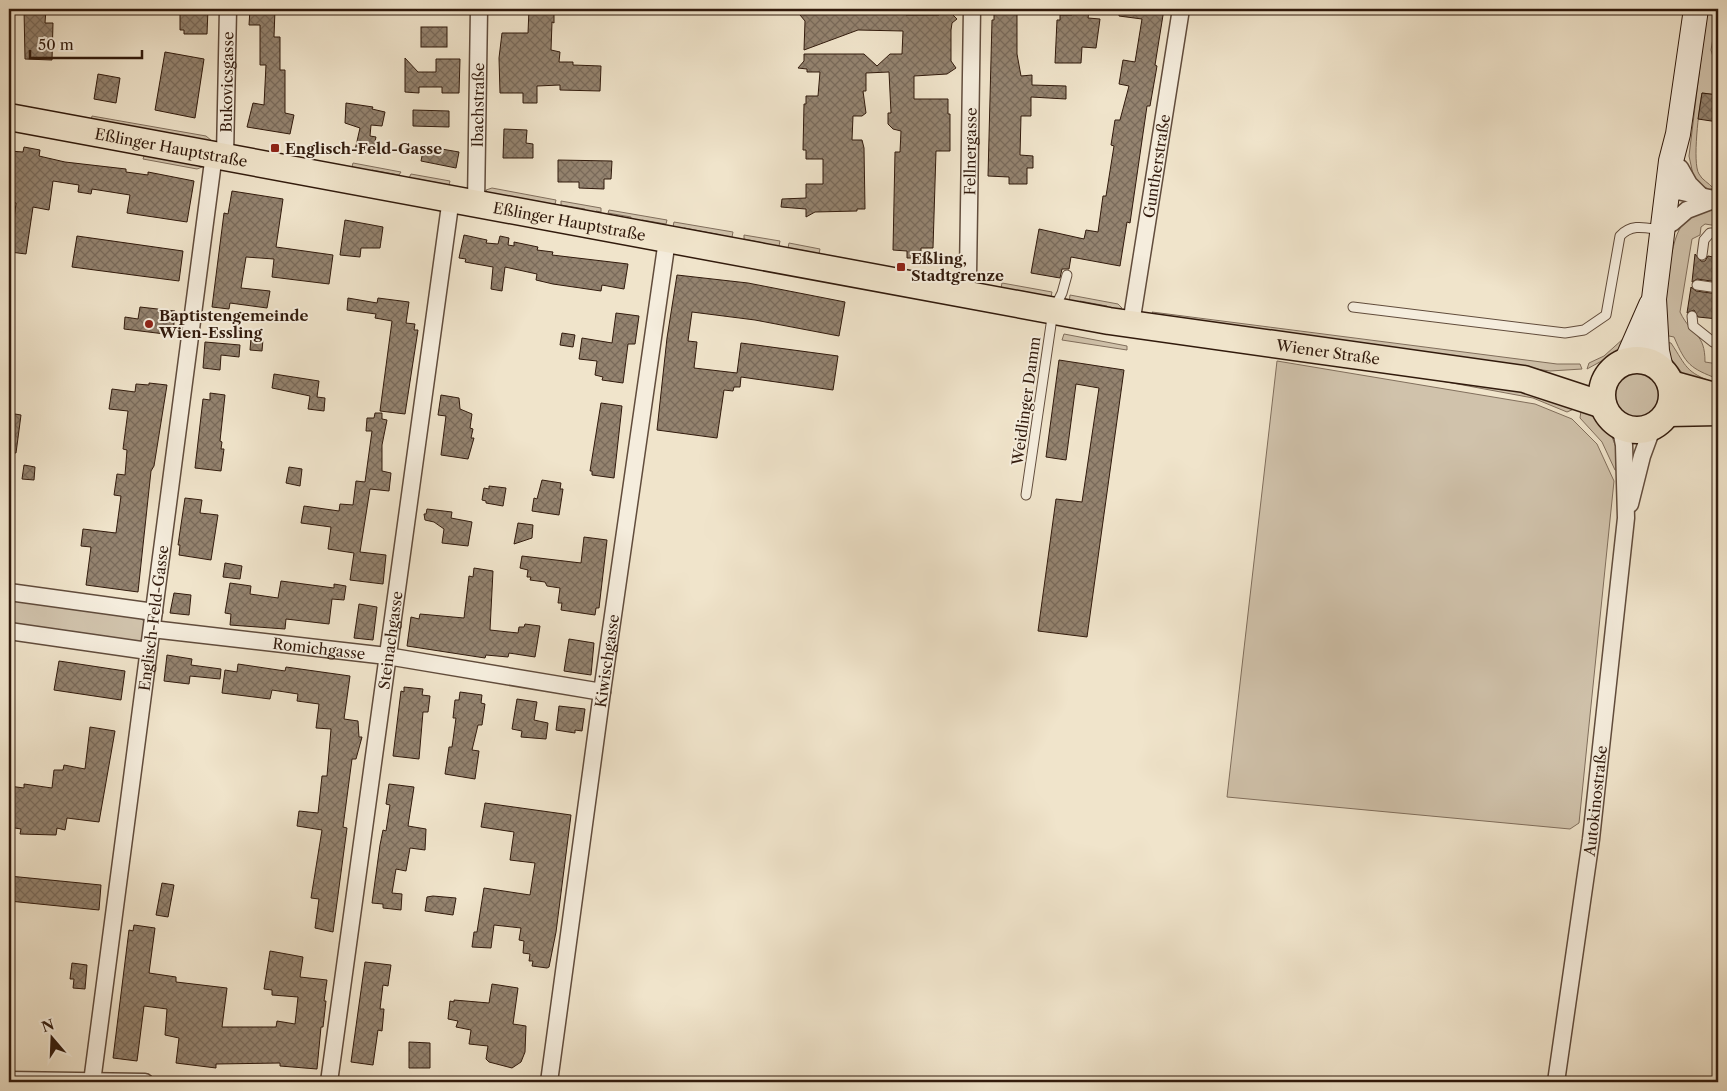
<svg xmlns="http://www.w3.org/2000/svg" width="1727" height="1091" font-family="'Libre Caslon Text',serif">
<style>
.grass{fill:#d0c2ab;stroke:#806e5c}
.building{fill:url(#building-cross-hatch);stroke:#311a0c}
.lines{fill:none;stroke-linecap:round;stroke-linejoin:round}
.lane-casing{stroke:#614c3c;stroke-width:11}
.street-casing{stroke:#614c3c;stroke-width:19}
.secondary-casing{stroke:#311a0c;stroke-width:26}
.primary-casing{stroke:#311a0c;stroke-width:29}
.lane{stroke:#f5eddd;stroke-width:9}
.street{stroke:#f5eddd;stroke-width:16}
.secondary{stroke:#f5eddd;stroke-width:24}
.primary{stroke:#f0e4cb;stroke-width:26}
.poi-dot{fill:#8f2418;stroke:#f5eddd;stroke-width:2}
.labels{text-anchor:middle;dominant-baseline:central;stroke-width:4;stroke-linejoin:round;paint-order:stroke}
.street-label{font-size:15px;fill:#311a0c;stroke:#f5eddd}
.poi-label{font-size:15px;font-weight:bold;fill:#311a0c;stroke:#f5eddd;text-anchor:start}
</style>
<defs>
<pattern id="building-cross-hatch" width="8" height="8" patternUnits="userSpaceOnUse" patternTransform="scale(1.25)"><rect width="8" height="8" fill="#94836f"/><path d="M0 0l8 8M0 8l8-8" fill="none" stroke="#796a5a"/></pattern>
</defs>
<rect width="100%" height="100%" fill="#f0e4cb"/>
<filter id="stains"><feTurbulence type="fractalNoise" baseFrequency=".004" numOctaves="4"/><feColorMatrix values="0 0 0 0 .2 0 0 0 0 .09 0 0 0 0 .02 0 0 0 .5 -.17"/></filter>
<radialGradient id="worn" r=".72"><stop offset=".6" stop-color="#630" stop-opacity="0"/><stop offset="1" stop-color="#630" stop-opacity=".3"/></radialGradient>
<g class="grass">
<path d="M 1707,9 L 1718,9 L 1711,50 L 1718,74 L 1718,95 L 1702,93 C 1699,108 1692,163 1699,174 C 1702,180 1709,183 1713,188 L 1709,190 L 1694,179 L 1689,156 Z"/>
<path d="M 92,116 L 206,136 L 212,141 L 210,142 L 91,120 Z"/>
<path d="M 158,153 L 157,158 L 200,164 L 202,167 L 197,169 L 143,159 L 144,156 Z"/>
<path d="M 353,163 L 401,172 L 399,175 L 372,170 L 371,175 L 363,174 L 363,169 L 352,167 Z"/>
<path d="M 411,174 L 450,181 L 449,185 L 418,179 L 407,182 Z"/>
<path d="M 492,188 L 556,200 L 555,204 L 553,204 L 552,209 L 541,207 L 542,202 L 508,196 L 507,200 L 491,196 L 486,190 Z"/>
<path d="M 561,201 L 601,208 L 601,212 L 596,211 L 595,216 L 585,214 L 585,209 L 561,205 Z"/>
<path d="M 609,210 L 667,220 L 666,224 L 642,220 L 641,224 L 630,222 L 631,217 L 608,213 Z"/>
<path d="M 1708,210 L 1718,210 L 1718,226 L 1705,224 L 1701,227 L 1700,235 L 1692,239 L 1680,312 C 1692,337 1705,332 1705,362 L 1718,364 L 1718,379 C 1690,368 1686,365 1674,337 L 1664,335 C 1664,310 1668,244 1682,225 C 1689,216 1697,213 1708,210 Z"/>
<path d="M 674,222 L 733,232 L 731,242 L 721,240 L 721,235 L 684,228 L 683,233 L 672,231 Z"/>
<path d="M 744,235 L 780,241 L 778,251 L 768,249 L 768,244 L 744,239 Z"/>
<path d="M 789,243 L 820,249 L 818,258 L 807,251 L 788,248 Z"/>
<path d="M 1002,283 L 1052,292 L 1051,297 L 1040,295 L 1039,300 L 1028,292 L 1001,288 Z"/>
<path d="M 1070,295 L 1118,304 L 1122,308 L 1106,311 L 1107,306 L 1080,301 L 1078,306 L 1069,304 Z"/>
<path d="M 1152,312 L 1557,364 L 1580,364 L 1582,369 L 1550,371 L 1156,316 Z"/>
<path d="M 1064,334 L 1127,346 L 1127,350 L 1062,340 Z"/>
<path d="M 1624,338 L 1618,352 L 1587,369 L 1589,363 L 1604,356 Z"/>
<path d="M 1665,342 L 1671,343 C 1687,367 1685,372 1715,383 L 1686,378 L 1669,356 Z"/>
<path d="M 1277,361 L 1535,404 L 1572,419 L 1597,444 L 1614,481 L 1579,823 L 1570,829 L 1227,797 Z"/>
<circle cx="1638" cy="395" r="27"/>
<path d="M 1436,380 L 1555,393 L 1574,409 L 1567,412 L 1533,398 Z"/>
<path d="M 1582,404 C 1607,418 1618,443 1620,471 L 1615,470 L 1602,442 L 1580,418 Z"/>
<path d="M 9,598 L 132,615 L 142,619 L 147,626 L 143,643 L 9,627 Z"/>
</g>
<g class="building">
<path d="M 24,9 L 46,9 L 45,23 L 53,23 L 52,60 L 25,59 Z"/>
<path d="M 180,9 L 208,9 L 207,34 L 184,34 L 184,30 L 180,30 Z"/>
<path d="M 250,9 L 275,9 L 274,37 L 280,37 L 280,70 L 285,70 L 285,113 L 294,115 L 290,134 L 247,127 L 253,103 L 264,105 L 266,65 L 260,65 L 260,25 L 249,25 Z"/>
<path d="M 529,9 L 554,9 L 554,23 L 552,22 L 551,50 L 560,52 L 559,62 L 573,62 L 573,65 L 601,66 L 600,91 L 560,90 L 560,85 L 537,86 L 537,103 L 523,103 L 523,93 L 500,93 L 499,58 L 502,33 L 528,33 Z"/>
<path d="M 851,9 L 906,9 L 906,15 L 939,15 L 939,12 L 950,12 L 957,19 L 952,23 L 951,30 L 951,61 L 956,68 L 947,74 L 914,76 L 914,99 L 948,99 L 948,114 L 950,114 L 950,151 L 936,151 L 933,248 L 921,248 L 921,258 L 907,258 L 907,251 L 893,250 L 895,152 L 900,152 L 901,131 L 893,129 L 888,124 L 888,113 L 891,113 L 889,72 L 866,73 L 866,91 L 863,91 L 866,113 L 862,116 L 853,116 L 852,140 L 862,140 L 864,148 L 865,209 L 857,209 L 857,211 L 815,212 L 806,217 L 806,209 L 781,207 L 782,199 L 806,198 L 806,184 L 823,184 L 823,159 L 806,159 L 806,150 L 803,150 L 804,104 L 806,104 L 806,96 L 818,96 L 820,72 L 807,72 L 807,69 L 798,68 L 804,61 L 804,54 L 864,54 L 877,66 L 890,54 L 902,54 L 903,31 L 858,30 L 804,50 L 805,21 L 800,15 L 807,10 L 818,10 L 818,14 L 850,14 Z"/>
<path d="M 998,9 L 1017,9 L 1017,54 L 1021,76 L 1032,75 L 1032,85 L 1066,86 L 1066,99 L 1031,97 L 1031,116 L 1021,116 L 1020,155 L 1033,156 L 1033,168 L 1027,168 L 1027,184 L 1009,184 L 1009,177 L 988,176 L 992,20 L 994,20 L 994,14 L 998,14 Z"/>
<path d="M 1119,9 L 1164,9 L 1155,65 L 1157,66 L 1150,106 L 1147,106 L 1130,223 L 1127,222 L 1120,266 L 1071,257 L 1069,269 L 1062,269 L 1060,278 L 1031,273 L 1039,229 L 1084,239 L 1086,230 L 1098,232 L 1103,196 L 1106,196 L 1114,146 L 1111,145 L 1115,120 L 1120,120 L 1129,86 L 1119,84 L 1123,60 L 1135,62 L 1142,19 L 1119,16 Z"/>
<path d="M 1089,11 L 1088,18 L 1100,19 L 1096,48 L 1082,47 L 1081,63 L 1055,63 L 1057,20 L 1060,20 L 1060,15 L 1072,15 L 1072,12 Z"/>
<rect x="421" y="27" width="26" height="20"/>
<path d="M 165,52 L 204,59 L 195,118 L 155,110 Z"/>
<path d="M 405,58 L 418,72 L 436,72 L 436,59 L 460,59 L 459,93 L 442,93 L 442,87 L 419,87 L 419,93 L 405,92 Z"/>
<path d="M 98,74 L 120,78 L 116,103 L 94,99 Z"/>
<path d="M 1702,93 L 1718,95 L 1718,122 L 1698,119 Z"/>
<path d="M 346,103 L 373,107 L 372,109 L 385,112 L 382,126 L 371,125 L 370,136 L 376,137 L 372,154 L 355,150 L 360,128 L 345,123 Z"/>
<path d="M 413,110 L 449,111 L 449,127 L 413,126 Z"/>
<path d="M 504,129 L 527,130 L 526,143 L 533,144 L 533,158 L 503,158 Z"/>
<path d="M 424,146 L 459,152 L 456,168 L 421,161 Z"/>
<path d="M 24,147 L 40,150 L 39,156 L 65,162 L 126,169 L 126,172 L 148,175 L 148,172 L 194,181 L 187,222 L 127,213 L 130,195 L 92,189 L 91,194 L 78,192 L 79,185 L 53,181 L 49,210 L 33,207 L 26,254 L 10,252 L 16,203 L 9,202 L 9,151 L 23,152 Z"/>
<path d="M 558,160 L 612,161 L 611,179 L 604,179 L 604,189 L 579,188 L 579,182 L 558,182 Z"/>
<path d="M 232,191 L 283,199 L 276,247 L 333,255 L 329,284 L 272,277 L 274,259 L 246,257 L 241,288 L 270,291 L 267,308 L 230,303 L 229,309 L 212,307 L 224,213 L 228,214 Z"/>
<path d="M 345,220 L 383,227 L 380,248 L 361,248 L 360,257 L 340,255 Z"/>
<path d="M 464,235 L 487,240 L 486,243 L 498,244 L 500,236 L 509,238 L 508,245 L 514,246 L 514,242 L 538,247 L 537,250 L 553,252 L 552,255 L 628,264 L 624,289 L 602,285 L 601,291 L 553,284 L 536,280 L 537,274 L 505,267 L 502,291 L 491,289 L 493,267 L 465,262 L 466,259 L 459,258 Z"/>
<path d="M 77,236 L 183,251 L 179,281 L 72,267 Z"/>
<path d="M 1695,254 L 1701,261 L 1705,261 L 1708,256 L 1718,258 L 1718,282 L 1697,279 L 1692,282 Z"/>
<path d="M 677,275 L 748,283 L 845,302 L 839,336 L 755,320 L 692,312 L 688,341 L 697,342 L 694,368 L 737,373 L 741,343 L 838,356 L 833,390 L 741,377 L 740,387 L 734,387 L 733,391 L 724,390 L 717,438 L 657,430 L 667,338 Z"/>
<path d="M 1691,287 L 1696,291 L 1718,294 L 1718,319 L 1698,317 L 1694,310 L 1687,313 Z"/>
<path d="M 348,298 L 377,303 L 378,298 L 409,302 L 406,323 L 415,324 L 414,330 L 418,330 L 405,414 L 380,411 L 392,321 L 375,318 L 376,314 L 347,310 Z"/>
<path d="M 140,307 L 175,311 L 173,335 L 124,329 L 125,317 L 138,319 Z"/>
<path d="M 616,313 L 639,316 L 635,344 L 628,344 L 623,383 L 602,380 L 603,377 L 595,375 L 597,361 L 579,359 L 582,338 L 612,343 Z"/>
<path d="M 562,333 L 575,335 L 573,347 L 560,345 Z"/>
<path d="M 251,338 L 263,339 L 262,351 L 250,350 Z"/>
<path d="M 205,342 L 240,345 L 239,357 L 221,355 L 220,370 L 203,368 Z"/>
<path d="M 1059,360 L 1124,370 L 1087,637 L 1038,631 L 1056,499 L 1082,502 L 1099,388 L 1076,384 L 1066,460 L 1046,457 Z"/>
<path d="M 274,374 L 319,381 L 317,397 L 325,398 L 324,411 L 308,409 L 310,396 L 272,388 Z"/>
<path d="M 149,383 L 167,385 L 154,466 L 151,471 L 138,592 L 86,585 L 91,547 L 81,546 L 83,529 L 116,533 L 121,496 L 114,495 L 117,474 L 125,475 L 127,450 L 123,449 L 128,411 L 109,409 L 112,389 L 135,392 L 136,384 L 149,385 Z"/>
<path d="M 210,393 L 225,395 L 220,441 L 222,442 L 221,449 L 224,449 L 221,471 L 195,468 L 203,399 L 210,400 Z"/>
<path d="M 441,395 L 459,398 L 460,409 L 472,414 L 470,428 L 473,429 L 471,438 L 474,438 L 468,459 L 441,455 L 446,416 L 438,415 Z"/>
<path d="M 601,403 L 622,406 L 614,478 L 592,475 L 592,471 L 590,471 Z"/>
<path d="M 9,413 L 21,415 L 16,453 L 9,452 Z"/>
<path d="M 375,413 L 382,413 L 382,419 L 387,420 L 382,445 L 382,471 L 391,473 L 389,491 L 370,489 L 360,552 L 386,555 L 383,584 L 350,580 L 354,553 L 328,549 L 331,527 L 301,523 L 304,506 L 339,511 L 340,504 L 353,505 L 356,481 L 365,482 L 372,431 L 366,431 L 367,418 L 374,418 Z"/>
<path d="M 24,465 L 35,467 L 34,480 L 22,479 Z"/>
<path d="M 289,467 L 302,469 L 300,486 L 286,483 Z"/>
<path d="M 542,480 L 561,483 L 560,489 L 563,489 L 559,515 L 532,511 L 534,498 L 537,499 Z"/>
<path d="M 489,486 L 506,488 L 503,506 L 486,503 L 486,501 L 482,500 L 484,488 L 489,489 Z"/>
<path d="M 185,498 L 202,500 L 200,513 L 218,515 L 211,560 L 179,555 L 180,545 L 178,545 Z"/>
<path d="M 427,509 L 452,512 L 451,518 L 472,522 L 468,546 L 442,543 L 444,529 L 434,522 L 425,520 L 424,514 L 426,514 Z"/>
<path d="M 518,523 L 533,525 L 532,538 L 514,544 Z"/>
<path d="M 584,537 L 607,540 L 599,608 L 596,608 L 595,615 L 561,610 L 562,603 L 558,603 L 560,588 L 547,586 L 545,582 L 530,580 L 531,577 L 527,577 L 528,570 L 520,568 L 522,556 L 581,563 Z"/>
<path d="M 225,563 L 242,566 L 240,579 L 223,577 Z"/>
<path d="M 474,568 L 493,571 L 490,630 L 518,633 L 519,627 L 524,627 L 525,624 L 540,626 L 535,657 L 509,653 L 508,657 L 486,655 L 485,658 L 407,646 L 411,617 L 419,619 L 420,614 L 464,618 L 469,576 L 473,577 Z"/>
<path d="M 281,581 L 334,588 L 334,584 L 346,586 L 344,600 L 332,599 L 329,624 L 286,619 L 285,629 L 230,625 L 231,614 L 225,613 L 230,583 L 251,586 L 250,594 L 278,598 Z"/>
<path d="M 174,593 L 191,595 L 189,615 L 170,613 Z"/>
<path d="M 359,604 L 377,607 L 373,640 L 354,638 Z"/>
<path d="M 569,639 L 594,643 L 591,675 L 564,671 Z"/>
<path d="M 167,655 L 192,659 L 191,665 L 221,669 L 220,679 L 190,676 L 189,684 L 164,681 Z"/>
<path d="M 59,661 L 125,671 L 121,700 L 54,690 Z"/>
<path d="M 238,664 L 285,671 L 286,667 L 350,676 L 344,719 L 358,721 L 359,737 L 362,737 L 356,759 L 352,759 L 343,827 L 347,828 L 333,932 L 315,928 L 319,899 L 311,898 L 322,830 L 297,826 L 299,811 L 318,813 L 322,776 L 327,776 L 331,729 L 316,728 L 319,704 L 297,701 L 298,694 L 272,690 L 270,699 L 222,693 L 225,670 L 237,672 Z"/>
<path d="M 404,687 L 423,689 L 422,695 L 430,696 L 428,712 L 423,712 L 419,759 L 393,756 L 401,691 L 404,692 Z"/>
<path d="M 460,692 L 482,695 L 481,703 L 485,704 L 482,725 L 478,725 L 472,750 L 479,751 L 475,779 L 445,774 L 449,747 L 452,747 L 456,718 L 453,718 L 455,700 L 459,700 Z"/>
<path d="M 517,699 L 537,702 L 534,720 L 548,723 L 546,739 L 521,737 L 522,731 L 512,729 Z"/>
<path d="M 559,706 L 585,709 L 582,731 L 575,730 L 575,733 L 556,730 Z"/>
<path d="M 90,727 L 115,731 L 99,822 L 67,818 L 65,830 L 57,828 L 56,835 L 20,834 L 21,829 L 9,827 L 9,786 L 24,788 L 24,784 L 52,788 L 54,770 L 63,770 L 64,765 L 85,769 Z"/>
<path d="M 389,784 L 414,787 L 408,826 L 426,829 L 425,850 L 410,848 L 406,871 L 396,869 L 392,893 L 402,894 L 401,910 L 383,908 L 383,904 L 372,903 L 380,845 L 383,830 L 386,831 L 390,805 L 386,804 Z"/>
<path d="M 485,803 L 571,815 L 556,932 L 549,967 L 547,968 L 532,966 L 533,961 L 529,961 L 530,954 L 523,953 L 524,941 L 519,940 L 521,928 L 494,925 L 491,948 L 472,947 L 474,932 L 477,932 L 484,888 L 530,895 L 535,863 L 510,860 L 514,832 L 481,827 Z"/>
<path d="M 9,876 L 101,885 L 99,910 L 9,901 Z"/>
<path d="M 162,883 L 174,885 L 168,917 L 156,915 Z"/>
<path d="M 433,896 L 456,898 L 453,915 L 425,911 L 427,897 Z"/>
<path d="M 134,925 L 155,928 L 149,973 L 176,977 L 176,982 L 227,988 L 222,1027 L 276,1027 L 277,1021 L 295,1024 L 298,997 L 272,995 L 272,990 L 264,989 L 270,951 L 303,957 L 300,977 L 327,980 L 324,1001 L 326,1001 L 323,1027 L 321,1027 L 317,1069 L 280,1066 L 280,1063 L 216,1064 L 216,1068 L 176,1063 L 179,1038 L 165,1035 L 167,1009 L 144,1006 L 137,1061 L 113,1058 L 129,930 L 133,931 Z"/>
<path d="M 365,962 L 391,965 L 388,986 L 383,985 L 380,1009 L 384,1009 L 382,1031 L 378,1030 L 373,1065 L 351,1062 Z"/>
<path d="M 72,963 L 87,965 L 85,989 L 73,988 L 74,979 L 70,979 Z"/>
<path d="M 492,984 L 518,988 L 513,1024 L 526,1026 L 525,1052 L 521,1062 L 512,1068 L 489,1062 L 486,1059 L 488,1046 L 469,1044 L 471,1030 L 456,1027 L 458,1021 L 448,1019 L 450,1001 L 454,1002 L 454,1000 L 489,1003 Z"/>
<path d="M 409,1042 L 430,1043 L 430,1068 L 409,1068 Z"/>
</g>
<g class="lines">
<defs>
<g id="lane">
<path d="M 1702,255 L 1704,240 L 1710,233 L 1718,233"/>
<path d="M 1697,285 L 1718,288"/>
<path d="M 1353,307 L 1565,333 L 1584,330 L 1606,315 L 1620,236 C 1632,223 1646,228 1661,230"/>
<path d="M 1692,316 L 1693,326 L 1713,342 L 1718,343"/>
<path d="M 1026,495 L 1053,311 L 1062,293 L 1067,275"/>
</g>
<g id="street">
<path id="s1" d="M 225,156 L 228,9"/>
<path d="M 1680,168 L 1689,184 L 1700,195"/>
<path d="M 1667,196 L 1678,191 L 1718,200"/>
<path id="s2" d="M 476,203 L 479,9"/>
<path d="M 1672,223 L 1687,210 L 1716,199"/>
<path id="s3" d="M 964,295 L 968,275 L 972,9"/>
<path id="s4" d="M 1131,324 L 1181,9"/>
<path d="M 1630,504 L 1642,456 L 1653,426"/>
<path d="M 9,592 L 154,612"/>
<path id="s5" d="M 152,629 L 387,656 L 602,692"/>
<path d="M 9,631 L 148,651"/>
<path d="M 9,1080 L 145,1082"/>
<path id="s6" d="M 92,1082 L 214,154"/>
<path id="s7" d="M 329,1082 L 451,198"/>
<path id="s8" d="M 549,1082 L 602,692 L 667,240"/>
<path id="s9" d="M 1556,1082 L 1591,839 L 1626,518 L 1624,445 L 1620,425"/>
</g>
<g id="secondary">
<path d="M 1626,362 L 1651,305"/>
<path d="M 1661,369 L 1657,351 L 1654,299 L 1671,161 L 1678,134 L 1696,9"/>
</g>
<g id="primary">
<path id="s10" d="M 9,117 L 1109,321 L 1524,379 L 1603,405"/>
<circle cx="1637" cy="395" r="35"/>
<path d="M 1671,384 L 1718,397"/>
<path d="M 1668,413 L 1718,412"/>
</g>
</defs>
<use href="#lane" class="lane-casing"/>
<use href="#street" class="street-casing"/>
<use href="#secondary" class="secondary-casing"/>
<use href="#primary" class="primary-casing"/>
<use href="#lane" class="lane"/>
<use href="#street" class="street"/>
<use href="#secondary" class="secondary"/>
<use href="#primary" class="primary"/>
</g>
<g class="poi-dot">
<rect x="270" y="143" width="10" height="10" rx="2.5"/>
<rect x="896" y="262" width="10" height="10" rx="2.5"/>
<circle cx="149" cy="324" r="5"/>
</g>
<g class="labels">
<g class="street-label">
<text stroke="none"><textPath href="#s1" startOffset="74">Bukovicsgasse</textPath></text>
<text stroke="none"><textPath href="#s2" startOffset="98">Ibachstraße</textPath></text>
<text stroke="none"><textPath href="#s10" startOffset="165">Eßlinger Hauptstraße</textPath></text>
<text stroke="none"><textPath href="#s3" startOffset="144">Fellnergasse</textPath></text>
<text stroke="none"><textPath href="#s4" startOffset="160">Guntherstraße</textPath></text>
<text stroke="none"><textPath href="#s10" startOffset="570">Eßlinger Hauptstraße</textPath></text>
<text stroke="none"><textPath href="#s10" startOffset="1340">Wiener Straße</textPath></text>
<text transform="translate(1026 401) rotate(-82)">Weidlinger Damm</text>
<text stroke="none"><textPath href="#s6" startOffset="468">Englisch-Feld-Gasse</textPath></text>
<text stroke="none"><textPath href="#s7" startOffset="446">Steinachgasse</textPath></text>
<text stroke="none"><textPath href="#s5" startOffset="168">Romichgasse</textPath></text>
<text stroke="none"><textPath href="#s8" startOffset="425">Kiwischgasse</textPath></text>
<text stroke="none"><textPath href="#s9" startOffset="284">Autokinostraße</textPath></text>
</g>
<g class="poi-label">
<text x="285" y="148">Englisch-Feld-Gasse</text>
<text x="911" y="258">Eßling,<tspan x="911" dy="17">Stadtgrenze</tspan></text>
<text x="159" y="315">Baptistengemeinde<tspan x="159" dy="17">Wien-Essling</tspan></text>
</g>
</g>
<rect width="1727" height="1091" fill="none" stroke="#f0e4cb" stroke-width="30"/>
<rect x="10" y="10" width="1707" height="1071" fill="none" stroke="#311a0c" stroke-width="2.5"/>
<rect x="15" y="15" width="1697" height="1061" fill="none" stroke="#311a0c"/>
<g transform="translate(52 1038) rotate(341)" stroke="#f5eddd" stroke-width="4" paint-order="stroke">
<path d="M0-4L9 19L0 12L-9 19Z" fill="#311a0c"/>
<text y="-8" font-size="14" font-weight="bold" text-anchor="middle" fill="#311a0c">N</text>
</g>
<path d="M30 50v8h112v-8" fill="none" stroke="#311a0c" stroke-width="2.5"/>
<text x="38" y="50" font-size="15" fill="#311a0c" stroke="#f5eddd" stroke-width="4" paint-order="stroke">50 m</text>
<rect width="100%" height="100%" filter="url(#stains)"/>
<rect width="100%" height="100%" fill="url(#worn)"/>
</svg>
